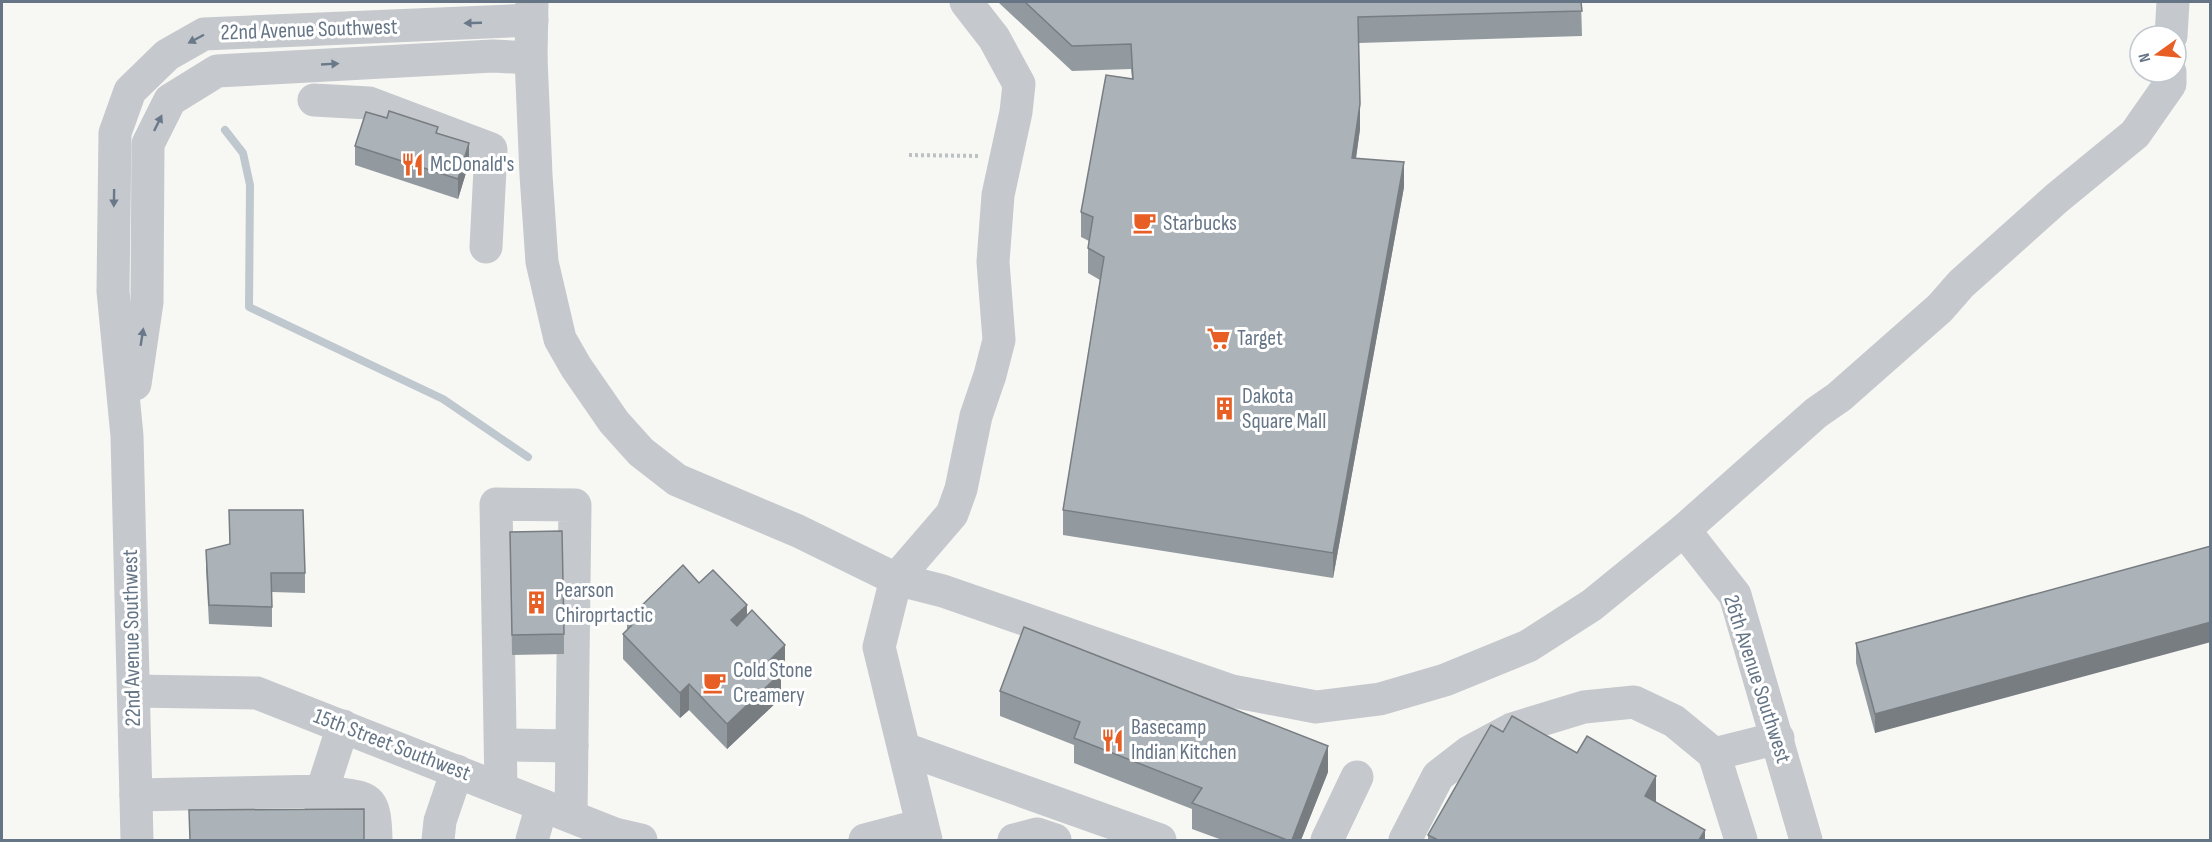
<svg xmlns="http://www.w3.org/2000/svg" width="2212" height="842" font-family="'Sofia Sans Condensed',sans-serif">
<style>
.lines{fill:none;stroke-linecap:round;stroke-linejoin:round}
.stream{stroke:#bfc8ce;stroke-width:8}
.path{stroke:#bec1c3;stroke-width:4;stroke-dasharray:3 3;stroke-linecap:butt}
.minor{stroke:#c5c8cc;stroke-width:33}
.wall{fill:#939a9f}
.shaded-wall{fill:#787d82}
.building{fill:#abb3b9;stroke:#787d82;stroke-width:1.5}
.oneway{fill:#6a798a}
.labels{text-anchor:middle;dominant-baseline:central;stroke-width:6;stroke-linejoin:round;paint-order:stroke}
.street-label{font-size:22px;fill:#657586;stroke:#fff}
.poi-label{font-size:22px;fill:#657586;stroke:#fff;text-anchor:start}
</style>
<rect width="100%" height="100%" fill="#f7f7f4"/>
<g class="lines">
<path class="stream" d="M 225,130 L 243,153 L 250,185 L 249,307 L 443,399 L 528,457"/>
<path class="path" d="M 909,155 L 978,156"/>
<g class="minor">
<path d="M 532,2 L 531,58 L 536,175 L 542,262 L 560,339 L 576,367 L 614,422 L 641,452 L 677,480 L 798,531 L 896,579 L 943,591 L 1232,691 L 1316,707 L 1380,699 L 1445,680 L 1528,646 L 1592,605 L 1684,530 L 1816,413 L 1839,397 L 1940,308 L 1961,284 L 2057,198 L 2135,134 L 2170,84 L 2170,72"/>
<path d="M 2171,36 L 2173,2"/>
<path d="M 314,100 L 369,103 L 491,149 L 486,247"/>
<path d="M 135,384 L 147,302 L 148,144 L 170,100 L 217,71 L 493,56 L 531,58"/>
<path d="M 1684,530 L 1735,595 L 1806,840"/>
<path d="M 134,691 L 257,693 L 615,834 L 641,840"/>
<path d="M 501,745 L 572,746"/>
<path d="M 905,749 L 1160,840"/>
<path d="M 1714,754 L 1741,840"/>
<path d="M 501,789 L 496,504 L 575,505 L 571,816"/>
<path d="M 136,795 L 322,791 L 343,726"/>
<path d="M 321,812 L 322,791 C 367,800 375,789 376,840"/>
<path d="M 137,840 L 127,436 L 113,291 L 115,133 L 130,91 L 167,55 L 204,34 L 532,20"/>
<path d="M 438,840 L 440,821 L 457,771"/>
<path d="M 532,840 L 542,805"/>
<path d="M 865,840 L 922,825"/>
<path d="M 926,840 L 879,647 L 896,579 L 952,514 L 961,489 L 976,416 L 990,375 L 999,340 L 993,262 L 998,195 L 1016,112 L 1019,84 L 994,38 L 966,2"/>
<path d="M 1014,840 L 1037,834 L 1055,840"/>
<path d="M 1327,840 L 1357,777"/>
<path d="M 1405,840 L 1438,776 L 1469,752 L 1512,729 L 1584,707 L 1634,702 L 1674,721 L 1714,754 L 1778,738"/>
</g>
</g>
<g class="wall">
<path d="M 998,2 L 1581,2 L 1582,36 L 1359,43 L 1360,129 L 1356,159 L 1404,187 L 1333,578 L 1063,535 L 1063,510 L 1100,280 L 1088,273 L 1088,248 L 1089,241 L 1081,237 L 1081,212 L 1132,79 L 1131,69 L 1072,71 Z"/>
<path d="M 438,134 L 469,163 L 458,199 L 355,165 L 355,146 Z"/>
<path d="M 229,510 L 305,573 L 305,593 L 272,592 L 272,627 L 209,624 L 206,569 L 206,550 L 230,544 Z"/>
<path d="M 510,532 L 564,634 L 564,654 L 512,655 Z"/>
<path d="M 2211,546 L 1875,733 L 1856,663 L 1856,643 Z"/>
<path d="M 699,583 L 747,616 L 785,670 L 781,675 L 781,698 L 727,749 L 689,710 L 680,718 L 623,659 L 623,634 L 627,631 L 627,620 Z"/>
<path d="M 1000,691 L 1328,772 L 1301,840 L 1222,840 L 1192,829 L 1192,809 L 1074,763 L 1074,745 L 1000,716 Z"/>
<path d="M 1503,732 L 1577,753 L 1656,802 L 1705,840 L 1428,840 L 1428,835 Z"/>
</g>
<g class="shaded-wall">
<path d="M 1360,104 L 1360,129 L 1352,184 L 1352,158 Z"/>
<path d="M 469,143 L 469,163 L 458,199 L 458,179 Z"/>
<path d="M 1404,162 L 1404,187 L 1333,578 L 1333,553 Z"/>
<path d="M 747,605 L 747,630 L 731,646 L 731,620 Z"/>
<path d="M 2211,622 L 2211,642 L 1875,733 L 1875,714 Z"/>
<path d="M 785,645 L 785,670 L 781,675 L 781,698 L 727,749 L 727,724 L 769,661 Z"/>
<path d="M 689,684 L 689,710 L 680,718 L 680,693 Z"/>
<path d="M 1328,746 L 1328,772 L 1301,840 L 1292,840 Z"/>
<path d="M 1656,776 L 1656,810 L 1645,796 Z"/>
<path d="M 1705,830 L 1705,840 L 1699,840 Z"/>
</g>
<g class="building">
<path d="M 1025,2 L 1581,2 L 1582,11 L 1358,17 L 1360,104 L 1352,158 L 1404,162 L 1333,553 L 1063,510 L 1104,257 L 1088,248 L 1093,217 L 1081,212 L 1106,75 L 1133,79 L 1131,44 L 1072,46 Z"/>
<path d="M 389,111 L 438,127 L 436,133 L 469,143 L 458,179 L 355,146 L 366,112 L 387,118 Z"/>
<path d="M 229,510 L 303,510 L 305,573 L 271,573 L 272,607 L 209,605 L 206,550 L 230,544 Z"/>
<path d="M 562,531 L 564,634 L 512,635 L 510,532 Z"/>
<path d="M 2211,546 L 2211,622 L 1875,714 L 1856,643 Z"/>
<path d="M 683,565 L 699,583 L 713,570 L 747,605 L 731,620 L 737,626 L 752,610 L 785,645 L 769,661 L 781,673 L 727,724 L 689,684 L 680,693 L 623,634 L 632,625 L 627,620 Z"/>
<path d="M 1024,627 L 1328,746 L 1292,840 L 1287,840 L 1192,803 L 1202,788 L 1074,738 L 1080,722 L 1000,691 Z"/>
<path d="M 1512,716 L 1577,753 L 1587,736 L 1656,776 L 1645,796 L 1705,830 L 1699,840 L 1435,840 L 1436,839 L 1428,835 L 1491,725 L 1503,732 Z"/>
<path d="M 364,809 L 364,840 L 190,840 L 189,810 Z"/>
</g>
<defs><path id="oneway-solid" d="M-6-.8H1V-3.2L6.5 0L1 3.2V.8H-6Z" transform="scale(1.5)"/></defs>
<g class="oneway">
<use href="#oneway-solid" transform="translate(473 23) rotate(178)"/>
<use href="#oneway-solid" transform="translate(196 39) rotate(152)"/>
<use href="#oneway-solid" transform="translate(330 64) rotate(-3)"/>
<use href="#oneway-solid" transform="translate(158 123) rotate(-64)"/>
<use href="#oneway-solid" transform="translate(114 198) rotate(91)"/>
<use href="#oneway-solid" transform="translate(142 337) rotate(-81)"/>
</g>
<defs>
<symbol id="restaurant-bare" viewBox="-9 -9 18 18"><path d="M-5-6h1v4h1v-4h1v4h1v-4h1v5L-1.5 .5V6h-2V.5L-5-1ZM5-6V6H3V1.5H1.5Q1.5-4 5-6Z" fill="#e75f24" stroke="#fff" stroke-width="2.5" paint-order="stroke"/></symbol>
<symbol id="cafe-bare" viewBox="-9 -9 18 18"><path d="M-5.5-4.5H6V0H3Q3 3.5 0 3.5H-2.5Q-5.5 3.5-5.5 0ZM3-3.2v2h1.7v-2ZM-6 4.5H4V6H-6Z" fill="#e75f24" stroke="#fff" stroke-width="2.5" paint-order="stroke"/></symbol>
<symbol id="supermarket-bare" viewBox="-9 -9 18 18"><path d="M-6-5.5h2.5l.6 2H6L4.5 2H-2.5L-4.4-4H-6ZM-1.5 3.2a1.3 1.3 0 1 0 .1 0ZM3 3.2a1.3 1.3 0 1 0 .1 0Z" fill="#e75f24" stroke="#fff" stroke-width="2.5" paint-order="stroke"/></symbol>
<symbol id="building-bare" viewBox="-9 -9 18 18"><path d="M-4-6H4V6H1V3H-1V6H-4ZM-2.5-4.3h1.7v1.8h-1.7ZM.8-4.3h1.7v1.8H.8ZM-2.5-1h1.7V.8h-1.7ZM.8-1h1.7V.8H.8Z" fill="#e75f24" stroke="#fff" stroke-width="2.5" paint-order="stroke"/></symbol>
</defs>
<g fill-rule="evenodd">
<use href="#restaurant-bare" x="396" y="148" width="33" height="33"/>
<use href="#cafe-bare" x="1128" y="206" width="33" height="33"/>
<use href="#supermarket-bare" x="1202" y="322" width="33" height="33"/>
<use href="#building-bare" x="1208" y="392" width="33" height="33"/>
<use href="#building-bare" x="520" y="586" width="33" height="33"/>
<use href="#cafe-bare" x="698" y="666" width="33" height="33"/>
<use href="#restaurant-bare" x="1096" y="724" width="33" height="33"/>
</g>
<g class="labels">
<g class="street-label">
<text transform="translate(309 30) rotate(-2)">22nd Avenue Southwest</text>
<text transform="translate(132 638) rotate(-91)">22nd Avenue Southwest</text>
<text transform="translate(1757 679) rotate(72)">26th Avenue Southwest</text>
<text transform="translate(392 745) rotate(21)">15th Street Southwest</text>
</g>
<g class="poi-label">
<text x="430" y="164">McDonald's</text>
<text x="1163" y="223">Starbucks</text>
<text x="1237" y="338">Target</text>
<text x="1242" y="396">Dakota<tspan x="1242" dy="25">Square Mall</tspan></text>
<text x="555" y="590">Pearson<tspan x="555" dy="25">Chiroprtactic</tspan></text>
<text x="733" y="670">Cold Stone<tspan x="733" dy="25">Creamery</tspan></text>
<text x="1131" y="727">Basecamp<tspan x="1131" dy="25">Indian Kitchen</tspan></text>
</g>
</g>
<rect width="2212" height="842" fill="none" stroke="#657586" stroke-width="6"/>
<g transform="translate(2158 54) rotate(255)"><circle r="28" fill="#ffffff" stroke="#c1c8cf" stroke-width="1.5"/>
<path d="M0-4.5L10 22L0 15L-10 22Z" fill="#e75f24"/>
<text y="-9" font-size="16" font-weight="bold" text-anchor="middle" fill="#657586">N</text>
</g>
</svg>
